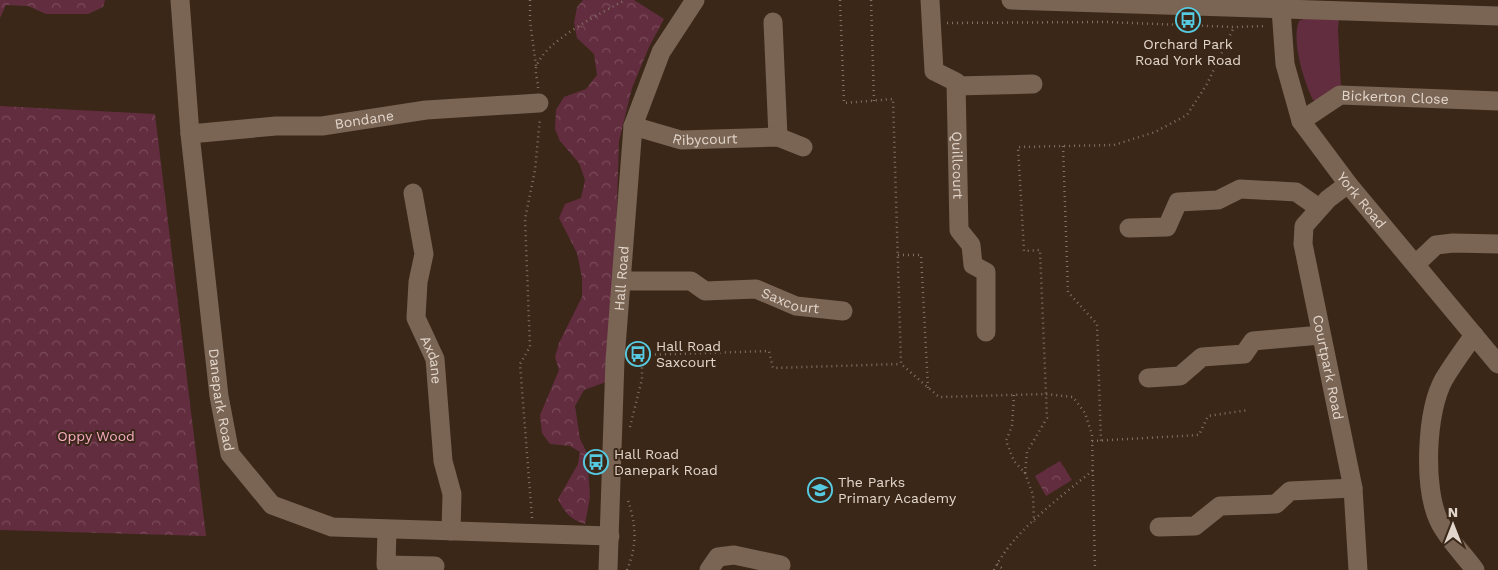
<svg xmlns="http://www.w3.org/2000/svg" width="1498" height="570" font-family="'Work Sans',sans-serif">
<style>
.grass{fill:#632d40}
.forest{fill:url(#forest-crowns)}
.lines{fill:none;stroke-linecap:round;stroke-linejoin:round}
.path{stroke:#827265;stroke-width:2.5;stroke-dasharray:1 4;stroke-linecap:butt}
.minor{stroke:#7a6453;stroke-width:19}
.labels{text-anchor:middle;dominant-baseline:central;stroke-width:4;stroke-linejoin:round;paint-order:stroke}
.poi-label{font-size:14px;fill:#e2d6cc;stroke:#3a2718;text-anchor:start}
.street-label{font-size:14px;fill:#e2d6cc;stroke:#3a2718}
.park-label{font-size:14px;fill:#f8adc4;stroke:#3a2718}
</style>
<defs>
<pattern id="forest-crowns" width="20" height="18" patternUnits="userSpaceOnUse" patternTransform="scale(1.25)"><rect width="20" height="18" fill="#632d40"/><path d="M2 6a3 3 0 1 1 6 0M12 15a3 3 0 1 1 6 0" fill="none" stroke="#794b5a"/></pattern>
</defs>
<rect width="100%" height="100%" fill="#3a2718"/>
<path class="grass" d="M 1309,16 L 1339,16 L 1338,30 L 1341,89 L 1321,101 L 1313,100 C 1304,81 1291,41 1299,21 Z"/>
<g class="forest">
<path d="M 0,0 L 105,0 L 103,7 L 88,14 L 46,14 L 28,6 L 6,5 L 0,18 Z"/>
<path d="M 583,0 L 634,0 L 664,19 L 649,47 L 632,88 L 619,141 L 615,267 L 606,382 L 584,390 L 575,406 L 580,439 L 587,453 L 590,497 L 585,524 C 571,520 564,512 558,499 L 578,464 L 580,452 L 570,446 L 550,444 L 542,433 L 540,415 L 559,370 L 555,357 L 559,343 L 582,297 L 582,278 L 577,253 L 559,218 L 565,204 L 581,198 L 585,180 L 579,163 L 560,141 L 555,129 L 556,110 L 564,97 L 586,89 L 597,75 L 594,54 L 577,38 L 574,23 L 577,7 Z"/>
<path d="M 0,106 L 155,114 L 206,536 L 0,530 Z"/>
<path d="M 1060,461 L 1072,480 L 1046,496 L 1035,476 Z"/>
</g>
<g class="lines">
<g class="path">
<path d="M 530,0 L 530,21 L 536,66"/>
<path d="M 840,0 L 844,103 L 893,99 L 901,364 L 939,397 L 1046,394 L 1073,397 L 1085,413 L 1092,435 L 1095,570"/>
<path d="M 871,0 L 874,101"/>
<path d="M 947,23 L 1106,22 L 1234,27 L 1267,26"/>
<path d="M 538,88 C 538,82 535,73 536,68 C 543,41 602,13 625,0"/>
<path d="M 1063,146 L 1068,292 L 1097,324 L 1101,441"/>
<path d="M 898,255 L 921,255 L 928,388"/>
<path d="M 629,360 L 642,360 L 643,355 L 769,351 L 773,368 L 901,364"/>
<path d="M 1014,395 L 1012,426 L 1006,441 L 1014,461 L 1025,473 L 1033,495 L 1034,522"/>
<path d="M 630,427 L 642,379 L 642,360"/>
<path d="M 1092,441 L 1199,435 L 1208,416 L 1248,410"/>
<path d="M 1025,473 L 1027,452 L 1047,418 L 1040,250 L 1024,251 L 1018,147 L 1114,145 L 1155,132 L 1187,115 L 1207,84 L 1234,27"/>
<path d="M 532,518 L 520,364 L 530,347 L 525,219 L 535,170 L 540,118"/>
<path d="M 997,564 L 1004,570"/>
<path d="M 627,570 C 638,543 636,525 627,497"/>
<path d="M 994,570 C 1013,531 1060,498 1093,470"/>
</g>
<g class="minor">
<path id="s1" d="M 180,0 L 190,134 L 219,396 L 230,454 L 272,505 L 332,527 L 610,536"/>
<path id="s2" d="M 930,0 L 934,71 L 956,82 L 959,230 L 971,245 L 973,265 L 986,272 L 986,332"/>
<path d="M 1011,0 L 1498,16"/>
<path id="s3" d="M 1281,9 L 1285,64 L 1301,121 L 1348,184 L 1498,364"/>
<path d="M 773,22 L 778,137"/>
<path d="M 956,86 L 1033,84"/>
<path id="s4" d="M 1301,121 L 1340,95 L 1498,101"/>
<path id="s5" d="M 633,126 L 681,140 L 778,137 L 803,147"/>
<path id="s6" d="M 190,134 L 276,126 L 322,126 L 426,110 L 539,103"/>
<path id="s7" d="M 1348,184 L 1328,199 L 1304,226 L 1303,244 L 1353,488 L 1358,570"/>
<path id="s8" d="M 413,193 L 424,254 L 418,282 L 416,318 L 435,359 L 443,461 L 452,494 L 451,531"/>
<path d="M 1129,228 L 1167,227 L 1178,202 L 1218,200 L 1240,189 L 1296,192 L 1319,208"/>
<path d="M 1416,264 L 1436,245 L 1453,243 L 1498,244"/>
<path id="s9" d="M 622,281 L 691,281 L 705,291 L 756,289 L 796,306 L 843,311"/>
<path d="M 1474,335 C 1464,349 1453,364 1444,379 C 1426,411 1423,488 1439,521 C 1446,537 1465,556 1475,570"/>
<path d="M 1148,378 L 1180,376 L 1202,357 L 1244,354 L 1253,341 L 1321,335"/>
<path d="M 1159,527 L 1195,526 L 1220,506 L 1276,504 L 1290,491 L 1353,488"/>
<path d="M 387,530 L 386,565 L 435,566"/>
<path id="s10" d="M 608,570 L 615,360 L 633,126 L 661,52 L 695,0"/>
<path d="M 709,570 L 718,557 L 734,555 L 781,565"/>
</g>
</g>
<defs>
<symbol id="bus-ring" viewBox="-11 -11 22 22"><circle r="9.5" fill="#3a2718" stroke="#56cae0" stroke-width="1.5"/><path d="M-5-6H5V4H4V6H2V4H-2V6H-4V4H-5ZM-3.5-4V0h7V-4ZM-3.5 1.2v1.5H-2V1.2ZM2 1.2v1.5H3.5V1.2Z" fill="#56cae0"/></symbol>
<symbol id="school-ring" viewBox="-11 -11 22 22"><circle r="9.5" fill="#3a2718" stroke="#56cae0" stroke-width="1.5"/><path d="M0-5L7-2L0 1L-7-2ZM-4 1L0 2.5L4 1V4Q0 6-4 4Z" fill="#56cae0"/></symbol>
</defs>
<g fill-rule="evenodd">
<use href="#bus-ring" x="1174" y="6" width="28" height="28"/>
<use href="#bus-ring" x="624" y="340" width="28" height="28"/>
<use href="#bus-ring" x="582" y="448" width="28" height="28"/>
<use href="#school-ring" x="806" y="476" width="28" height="28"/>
</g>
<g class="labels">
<g class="poi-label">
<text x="1188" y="44" text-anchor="middle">Orchard Park<tspan x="1188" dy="16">Road York Road</tspan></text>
<text x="656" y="346">Hall Road<tspan x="656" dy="16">Saxcourt</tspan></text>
<text x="614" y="454">Hall Road<tspan x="614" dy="16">Danepark Road</tspan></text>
<text x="838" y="482">The Parks<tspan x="838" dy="16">Primary Academy</tspan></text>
</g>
<g class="street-label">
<text stroke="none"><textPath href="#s4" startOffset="102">Bickerton Close</textPath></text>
<text stroke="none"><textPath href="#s6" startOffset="175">Bondane</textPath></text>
<text stroke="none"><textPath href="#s5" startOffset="74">Ribycourt</textPath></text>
<text stroke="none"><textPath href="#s2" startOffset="179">Quillcourt</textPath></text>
<text stroke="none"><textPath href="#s3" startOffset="214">York Road</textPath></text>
<text stroke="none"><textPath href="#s10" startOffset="292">Hall Road</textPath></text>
<text stroke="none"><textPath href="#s9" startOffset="174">Saxcourt</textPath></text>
<text stroke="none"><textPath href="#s8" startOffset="172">Axdane</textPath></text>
<text stroke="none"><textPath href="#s7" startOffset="205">Courtpark Road</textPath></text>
<text stroke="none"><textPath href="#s1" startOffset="402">Danepark Road</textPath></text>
</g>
<g class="park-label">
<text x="96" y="436">Oppy Wood</text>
</g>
</g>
<g transform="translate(1453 525)" stroke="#3a2718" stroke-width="4" paint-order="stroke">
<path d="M0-4L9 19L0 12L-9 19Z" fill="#e2d6cc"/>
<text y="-8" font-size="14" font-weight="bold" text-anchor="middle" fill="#e2d6cc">N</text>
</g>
</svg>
